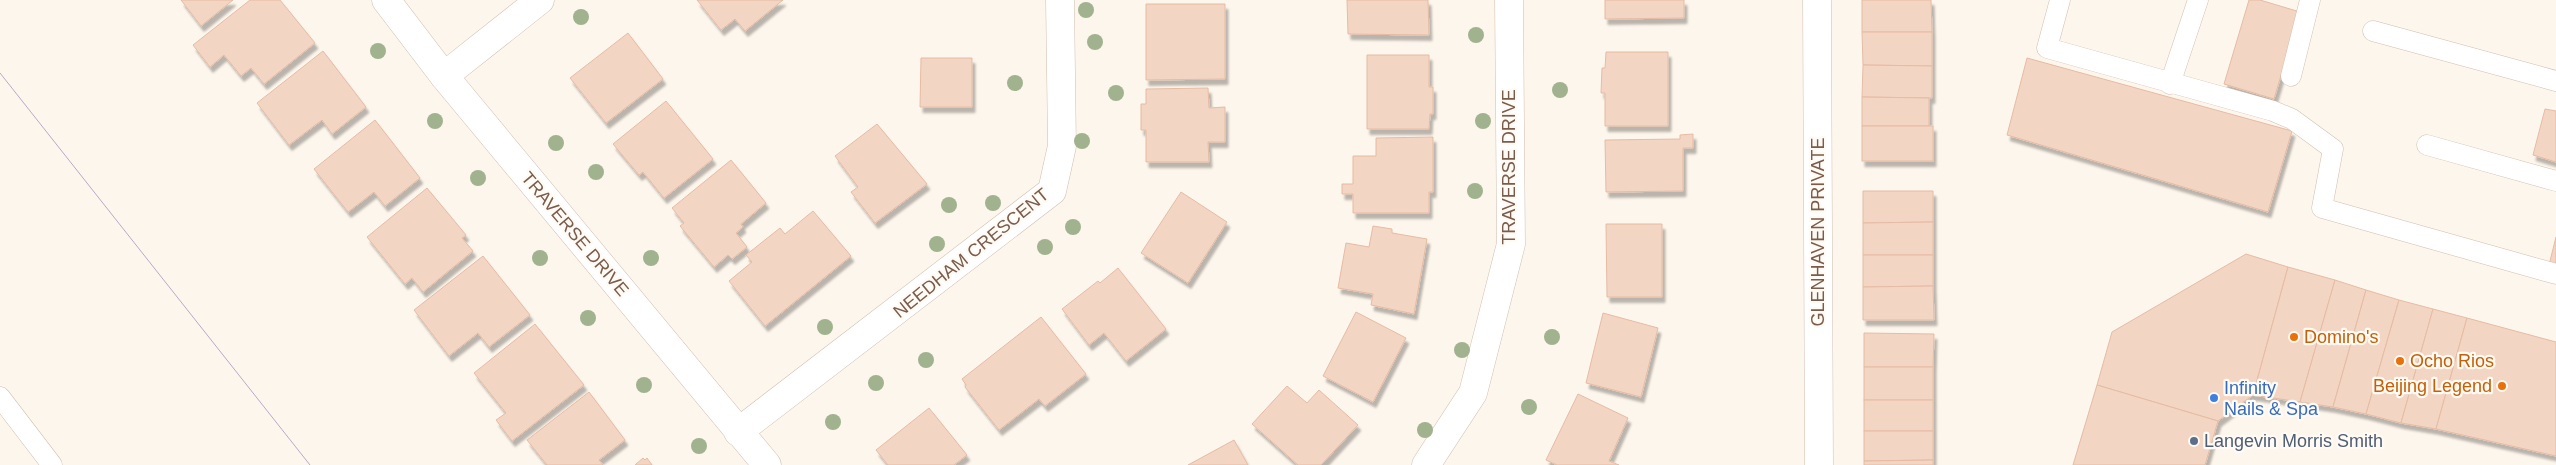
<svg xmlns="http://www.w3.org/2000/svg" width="2556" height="465" font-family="Helvetica,sans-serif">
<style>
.building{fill:#f3d5c3;stroke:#e6bba3;filter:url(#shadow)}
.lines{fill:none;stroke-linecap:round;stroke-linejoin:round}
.lane-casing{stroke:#d1beb0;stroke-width:21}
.street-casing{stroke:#d1beb0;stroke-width:29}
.lane{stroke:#fff;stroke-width:20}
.street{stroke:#fff;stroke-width:28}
.tram{stroke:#b9a8c9;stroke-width:1}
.tree{fill:#a0b28e}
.food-dot{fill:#e8710a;stroke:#fffaf3;stroke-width:2}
.shop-dot{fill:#3f7fe0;stroke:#fffaf3;stroke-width:2}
.service-dot{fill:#5c6f8a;stroke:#fffaf3;stroke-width:2}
.labels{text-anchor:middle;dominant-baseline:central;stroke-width:4.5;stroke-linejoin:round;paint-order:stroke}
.street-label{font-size:18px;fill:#7a5c4d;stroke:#fffaf3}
.food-label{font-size:18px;fill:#c56008;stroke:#fffaf3;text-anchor:start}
.shop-label{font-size:18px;fill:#366cbe;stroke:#fffaf3;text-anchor:start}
.service-label{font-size:18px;fill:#4e5e75;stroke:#fffaf3;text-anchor:start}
</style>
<defs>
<filter id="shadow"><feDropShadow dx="3" dy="5.5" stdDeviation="1" flood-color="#0004"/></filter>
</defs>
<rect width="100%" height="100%" fill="#fdf6ec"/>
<g class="building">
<path d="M 181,0 L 233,0 L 201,26 Z"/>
<path d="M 250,0 L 280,0 L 315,43 L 264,84 L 251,68 L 241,76 L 224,55 L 210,67 L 193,45 Z"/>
<path d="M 697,0 L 783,0 L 745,31 L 735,19 L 721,30 Z"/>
<path d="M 1347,0 L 1428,0 L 1429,35 L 1348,34 Z"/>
<path d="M 1605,0 L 1684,0 L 1684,18 L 1605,19 Z"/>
<path d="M 1862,0 L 1931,0 L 1932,32 L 1862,32 Z"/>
<path d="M 2249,0 L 2260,0 L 2300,12 L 2274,99 L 2224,84 Z"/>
<path d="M 1146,4 L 1225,4 L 1225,79 L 1146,80 Z"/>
<path d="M 1862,32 L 1932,32 L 1932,66 L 1863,65 Z"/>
<path d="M 628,33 L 663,79 L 606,123 L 570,78 Z"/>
<path d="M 323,51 L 366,107 L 332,134 L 322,120 L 289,145 L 257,103 Z"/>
<path d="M 1606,52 L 1668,52 L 1668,126 L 1605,126 L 1605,93 L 1601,93 L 1602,68 L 1605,68 Z"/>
<path d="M 1367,55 L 1429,55 L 1429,87 L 1433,87 L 1433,114 L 1430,114 L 1429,129 L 1367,129 Z"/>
<path d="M 921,58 L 972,58 L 972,107 L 920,107 Z"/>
<path d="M 2027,58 L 2292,131 L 2268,212 L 2007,135 Z"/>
<path d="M 1863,65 L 1932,66 L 1932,98 L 1862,97 Z"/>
<path d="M 1208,88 L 1209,108 L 1225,107 L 1225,142 L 1208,142 L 1209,162 L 1146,162 L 1146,130 L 1141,130 L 1141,104 L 1146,104 L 1146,89 Z"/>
<path d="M 1862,97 L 1929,98 L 1929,126 L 1862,126 Z"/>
<path d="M 666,101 L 713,159 L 664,198 L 643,172 L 639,175 L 613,144 Z"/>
<path d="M 2545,109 L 2556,111 L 2556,162 L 2533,155 Z"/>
<path d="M 375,120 L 420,178 L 385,206 L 374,192 L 348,212 L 314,169 Z"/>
<path d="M 877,124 L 927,184 L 875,223 L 851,192 L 858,187 L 835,156 Z"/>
<rect x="1862" y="126" width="71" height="35"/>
<path d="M 1693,134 L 1693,148 L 1683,148 L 1683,191 L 1606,192 L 1605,140 L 1680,139 L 1680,135 Z"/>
<path d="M 1433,137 L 1433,192 L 1429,192 L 1429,213 L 1353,213 L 1353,194 L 1342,194 L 1342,184 L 1353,184 L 1353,156 L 1376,156 L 1376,138 Z"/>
<path d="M 731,160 L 766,203 L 741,224 L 743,227 L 736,233 L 747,247 L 732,259 L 728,255 L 714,267 L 680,226 L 684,223 L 672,208 Z"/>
<path d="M 427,188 L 466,235 L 462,238 L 473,251 L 423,292 L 412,278 L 405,284 L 367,237 Z"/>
<path d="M 1863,191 L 1933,191 L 1933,222 L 1863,223 Z"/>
<path d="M 1181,192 L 1227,222 L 1188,283 L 1141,253 Z"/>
<path d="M 813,211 L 851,256 L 765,326 L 729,281 L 752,262 L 746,255 L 780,228 L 785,234 Z"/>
<path d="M 1933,222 L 1933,255 L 1863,255 L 1863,223 Z"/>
<path d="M 1606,224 L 1662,224 L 1662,297 L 1607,297 Z"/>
<path d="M 1373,226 L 1392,229 L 1392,233 L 1427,239 L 1414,314 L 1371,305 L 1373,294 L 1338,288 L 1346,243 L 1369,247 Z"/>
<path d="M 2556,237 L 2556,271 L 2548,269 Z"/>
<path d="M 2246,254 L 2288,267 L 2253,395 L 2218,421 L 2097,385 L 2112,332 Z"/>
<path d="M 1863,255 L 1933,255 L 1933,286 L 1863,287 Z"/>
<path d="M 483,256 L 530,315 L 489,347 L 478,333 L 449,356 L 414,310 Z"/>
<path d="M 2288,267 L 2335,280 L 2300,402 L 2253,395 Z"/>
<path d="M 1118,268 L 1166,329 L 1126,361 L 1104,333 L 1089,345 L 1062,309 L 1098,281 L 1100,283 Z"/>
<path d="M 2335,280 L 2366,290 L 2333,407 L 2300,402 Z"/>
<path d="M 1933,286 L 1934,320 L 1863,320 L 1863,287 Z"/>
<path d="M 2366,290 L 2399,300 L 2366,414 L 2333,407 Z"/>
<path d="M 2399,300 L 2433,309 L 2401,423 L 2366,414 Z"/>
<path d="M 2433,309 L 2467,318 L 2436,429 L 2401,423 Z"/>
<path d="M 1356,312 L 1406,338 L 1373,402 L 1323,376 Z"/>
<path d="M 1603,313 L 1658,328 L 1641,397 L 1586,383 Z"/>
<path d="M 1041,317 L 1086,374 L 1045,406 L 1039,399 L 999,430 L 965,387 L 966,385 L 962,379 Z"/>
<path d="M 2467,318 L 2556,342 L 2556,456 L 2436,429 Z"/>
<path d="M 535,324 L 584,385 L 512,441 L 496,420 L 506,413 L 474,373 Z"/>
<path d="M 1864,333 L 1934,334 L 1933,367 L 1864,367 Z"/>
<rect x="1864" y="367" width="69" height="33"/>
<path d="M 2097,385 L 2218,421 L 2205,465 L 2073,465 Z"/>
<path d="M 1287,386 L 1307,403 L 1319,390 L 1358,425 L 1321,465 L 1298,465 L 1252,424 Z"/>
<path d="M 589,392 L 625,440 L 599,460 L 603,465 L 547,465 L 527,440 Z"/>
<path d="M 1578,394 L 1628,418 L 1609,461 L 1619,465 L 1557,465 L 1546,460 Z"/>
<rect x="1864" y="400" width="69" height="31"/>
<path d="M 929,408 L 967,455 L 954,465 L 888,465 L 876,450 Z"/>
<path d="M 1864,431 L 1933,431 L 1933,460 L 1864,461 Z"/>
<path d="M 1234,440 L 1248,465 L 1188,465 Z"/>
<path d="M 643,458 L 645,460 L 647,458 L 652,465 L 635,465 Z"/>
<path d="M 1933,460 L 1933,465 L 1864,465 L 1864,461 Z"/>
</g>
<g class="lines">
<defs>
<g id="lane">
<path d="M 2060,0 L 2047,48 L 2273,111 L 2292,119 L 2333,149 L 2322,208 L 2556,274"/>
<path d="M 2373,31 L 2556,81"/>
<path d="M 2291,76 L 2310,0"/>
<path d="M 2170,84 L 2198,0"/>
<path d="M 2427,145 L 2556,181"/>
<path d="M 0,397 L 52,465"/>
</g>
<g id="street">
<path d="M 386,0 L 444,76 L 767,465"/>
<path d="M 1817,0 L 1819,465"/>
<path d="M 444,76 L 540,0"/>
<path d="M 738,432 L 1052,191 L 1062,146 L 1060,0"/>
<path d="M 1426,465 L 1473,393 L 1511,244 L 1509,0"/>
</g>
</defs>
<use href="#lane" class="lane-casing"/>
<use href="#street" class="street-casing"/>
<use href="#lane" class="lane"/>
<use href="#street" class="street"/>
<path class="tram" d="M 0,73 L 310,465"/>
</g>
<g class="tree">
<circle cx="1086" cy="10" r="8"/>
<circle cx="581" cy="17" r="8"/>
<circle cx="1476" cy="35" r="8"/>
<circle cx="1095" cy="42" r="8"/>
<circle cx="378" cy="51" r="8"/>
<circle cx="1015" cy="83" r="8"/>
<circle cx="1560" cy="90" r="8"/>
<circle cx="1116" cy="93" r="8"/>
<circle cx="435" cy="121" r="8"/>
<circle cx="1483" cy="121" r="8"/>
<circle cx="1082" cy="141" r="8"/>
<circle cx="556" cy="143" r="8"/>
<circle cx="596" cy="172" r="8"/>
<circle cx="478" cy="178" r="8"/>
<circle cx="1475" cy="191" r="8"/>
<circle cx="993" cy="203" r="8"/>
<circle cx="949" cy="205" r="8"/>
<circle cx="1073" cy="227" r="8"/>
<circle cx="937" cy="244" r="8"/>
<circle cx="1045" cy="247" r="8"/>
<circle cx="540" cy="258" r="8"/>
<circle cx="651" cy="258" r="8"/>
<circle cx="588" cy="318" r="8"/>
<circle cx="825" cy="327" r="8"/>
<circle cx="1552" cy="337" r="8"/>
<circle cx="1462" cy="350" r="8"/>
<circle cx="926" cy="360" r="8"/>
<circle cx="876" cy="383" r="8"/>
<circle cx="644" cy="385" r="8"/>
<circle cx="1529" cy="407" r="8"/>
<circle cx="833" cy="422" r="8"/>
<circle cx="1425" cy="430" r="8"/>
<circle cx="699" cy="446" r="8"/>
</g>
<g class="food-dot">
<circle cx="2294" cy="337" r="5"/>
<circle cx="2400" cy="361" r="5"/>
<circle cx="2502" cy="386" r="5"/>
</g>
<circle class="shop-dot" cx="2214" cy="398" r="5"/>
<circle class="service-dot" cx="2194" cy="441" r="5"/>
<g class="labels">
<g class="street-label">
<text transform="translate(1509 167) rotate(-90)">TRAVERSE DRIVE</text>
<text transform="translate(1818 232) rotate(-90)">GLENHAVEN PRIVATE</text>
<text transform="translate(575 234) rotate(50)">TRAVERSE DRIVE</text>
<text transform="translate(971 253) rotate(-39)">NEEDHAM CRESCENT</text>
</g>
<g class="food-label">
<text x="2304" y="337">Domino's</text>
<text x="2410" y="361">Ocho Rios</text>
<text x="2492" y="386" text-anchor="end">Beijing Legend</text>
</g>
<g class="shop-label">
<text x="2224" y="388">Infinity<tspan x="2224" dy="21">Nails &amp; Spa</tspan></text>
</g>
<g class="service-label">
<text x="2204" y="441">Langevin Morris Smith</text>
</g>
</g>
</svg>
